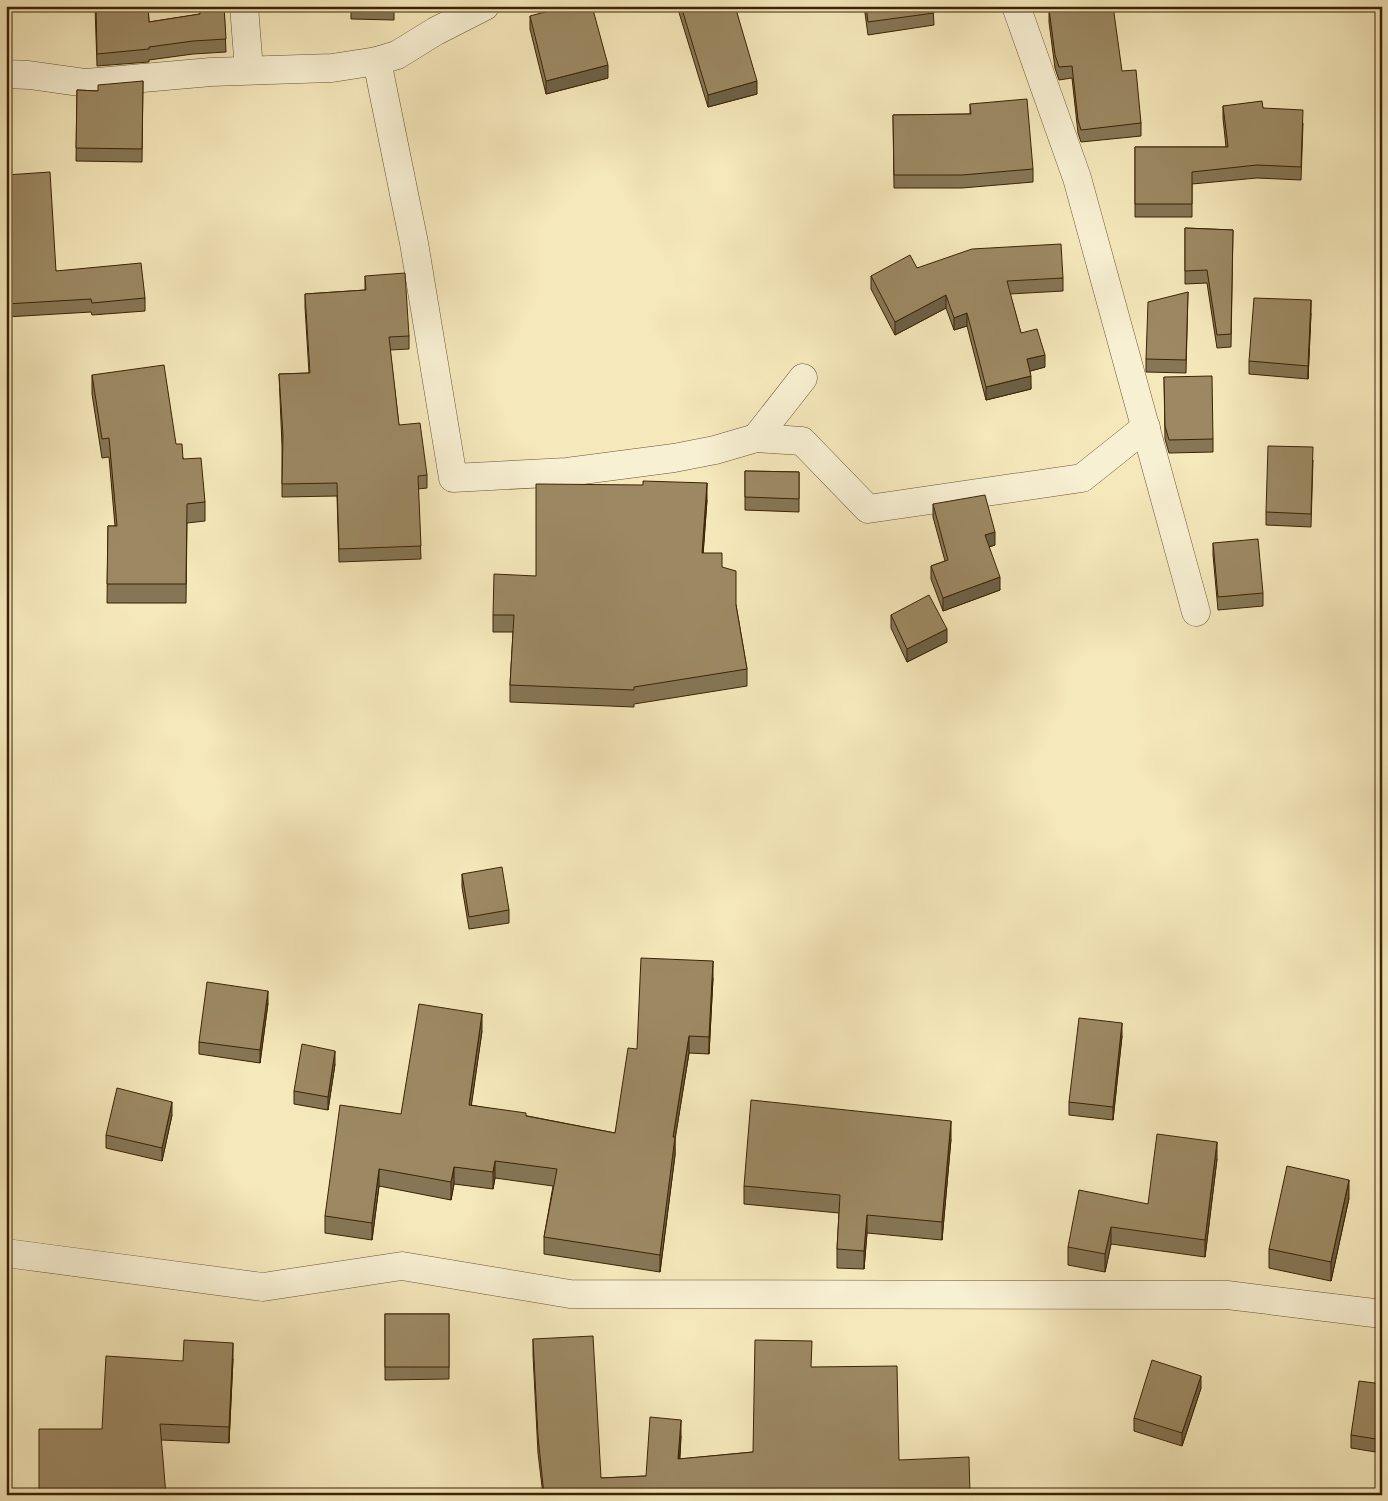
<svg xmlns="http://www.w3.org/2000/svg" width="1388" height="1501" font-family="Cardo,serif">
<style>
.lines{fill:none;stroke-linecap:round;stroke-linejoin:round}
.minor-casing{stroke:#6a5432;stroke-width:29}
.minor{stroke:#f8f0d3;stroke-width:28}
.wall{fill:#867655;stroke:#3b2304}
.shaded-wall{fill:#6d6045;stroke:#3b2304}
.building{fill:#9c8963;stroke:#3b2304}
</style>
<rect width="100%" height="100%" fill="#f5e8bb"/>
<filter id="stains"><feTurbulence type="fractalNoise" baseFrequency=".004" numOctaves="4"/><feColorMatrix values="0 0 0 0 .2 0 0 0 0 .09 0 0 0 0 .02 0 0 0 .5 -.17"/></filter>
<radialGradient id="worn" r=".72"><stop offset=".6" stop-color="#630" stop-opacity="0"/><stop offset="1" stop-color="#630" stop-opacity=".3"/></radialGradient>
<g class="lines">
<defs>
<g id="minor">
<path d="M 244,6 L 249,70"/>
<path d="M 1016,6 L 1077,178 L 1196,612"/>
<path d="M 377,61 L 414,243 L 453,478 L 567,472 L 674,458 L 715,450 L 756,438 L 803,378"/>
<path d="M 6,74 L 29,75 L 86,83 L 211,72 L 332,68 L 377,61 L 397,55 L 436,31 L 485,6"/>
<path d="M 756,438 L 802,441 L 868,509 L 1082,478 L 1146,427"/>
<path d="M 6,1253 L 263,1287 L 402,1266 L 570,1294 L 1227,1295 L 1382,1314"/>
</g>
</defs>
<use href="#minor" class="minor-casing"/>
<use href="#minor" class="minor"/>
</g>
<g class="wall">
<path d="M 95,6 L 148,6 L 149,22 L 200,14 L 199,6 L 224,6 L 226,52 L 193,54 L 149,60 L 149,62 L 97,66 Z"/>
<path d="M 351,6 L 394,6 L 394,20 L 351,19 Z"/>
<path d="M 677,6 L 735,6 L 757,94 L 708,107 Z"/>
<path d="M 864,6 L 933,6 L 934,25 L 868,35 Z"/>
<path d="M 1049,9 L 1122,71 L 1141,123 L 1141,136 L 1081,142 L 1078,133 L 1072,78 L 1059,80 L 1055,68 L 1049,22 Z"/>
<path d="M 530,16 L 608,78 L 546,94 L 530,29 Z"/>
<path d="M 143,81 L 142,162 L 76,161 L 77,90 L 98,91 Z"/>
<path d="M 970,104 L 1033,169 L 1033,182 L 962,188 L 894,188 L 893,115 L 970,114 Z"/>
<path d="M 1223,106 L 1263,108 L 1303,123 L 1301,180 L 1257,178 L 1192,184 L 1192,217 L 1135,217 L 1135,147 L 1226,147 L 1223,118 Z"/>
<path d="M 6,175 L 56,271 L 145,298 L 145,311 L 92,315 L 91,312 L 6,317 Z"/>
<path d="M 1185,228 L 1233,230 L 1231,347 L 1217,348 L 1207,283 L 1185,284 Z"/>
<path d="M 917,268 L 1063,278 L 1063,291 L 1010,294 L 1021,333 L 1045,367 L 1030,371 L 1031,389 L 986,400 L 967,326 L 954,330 L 946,308 L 895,335 L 871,289 L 871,276 Z"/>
<path d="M 365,276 L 409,336 L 409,349 L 390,350 L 399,425 L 427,475 L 427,488 L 418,489 L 421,559 L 339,562 L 337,496 L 282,497 L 282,446 L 279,374 L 309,373 L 305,307 L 305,294 L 365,290 Z"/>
<path d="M 1188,292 L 1186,373 L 1146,372 L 1146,359 Z"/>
<path d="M 1311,313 L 1308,379 L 1249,374 L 1249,361 Z"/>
<path d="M 92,375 L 176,444 L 205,502 L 205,521 L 187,523 L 186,603 L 107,603 L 108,526 L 115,526 L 109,457 L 102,458 L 92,394 Z"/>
<path d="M 1164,377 L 1213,439 L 1213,452 L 1169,453 L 1165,439 Z"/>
<path d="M 1313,460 L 1311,527 L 1266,525 L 1266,512 Z"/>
<path d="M 745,471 L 799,472 L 799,512 L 745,510 Z"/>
<path d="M 707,500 L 703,553 L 722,567 L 736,605 L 747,669 L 747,686 L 634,704 L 634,707 L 510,702 L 510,685 L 513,632 L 493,632 L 493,615 L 536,576 Z"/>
<path d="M 933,504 L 995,545 L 989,547 L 1000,590 L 943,611 L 931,579 L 931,566 L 945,561 L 933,517 Z"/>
<path d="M 1213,543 L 1263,593 L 1263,606 L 1218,610 L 1213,555 Z"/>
<path d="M 891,615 L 947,642 L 907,662 L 891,628 Z"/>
<path d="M 462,874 L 509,910 L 509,923 L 469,929 L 462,887 Z"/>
<path d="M 713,978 L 709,1054 L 689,1053 L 675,1139 L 675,1155 L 660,1272 L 544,1254 L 544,1237 L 553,1186 L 495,1178 L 493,1189 L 454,1184 L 451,1200 L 379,1186 L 372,1240 L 325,1233 L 325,1216 L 401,1114 L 482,1031 L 471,1105 L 615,1133 L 637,1049 Z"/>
<path d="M 268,1003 L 260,1063 L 199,1054 L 199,1042 Z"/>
<path d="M 1122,1036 L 1113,1120 L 1069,1115 L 1069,1102 Z"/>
<path d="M 335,1064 L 328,1110 L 294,1104 L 294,1091 Z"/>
<path d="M 172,1115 L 162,1161 L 106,1148 L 106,1135 Z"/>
<path d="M 951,1139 L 942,1240 L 867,1233 L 864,1269 L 837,1268 L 837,1249 L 839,1213 L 744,1204 L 744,1186 Z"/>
<path d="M 1217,1159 L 1205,1257 L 1111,1244 L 1105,1272 L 1068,1265 L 1068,1247 L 1148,1204 Z"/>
<path d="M 1349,1198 L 1331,1281 L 1269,1268 L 1269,1249 Z"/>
<path d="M 385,1314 L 449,1314 L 449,1379 L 385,1380 Z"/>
<path d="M 533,1339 L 601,1478 L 646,1476 L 681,1436 L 680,1459 L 753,1452 L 811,1367 L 899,1460 L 970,1495 L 543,1495 L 538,1453 L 533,1355 Z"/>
<path d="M 233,1359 L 229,1443 L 161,1440 L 102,1429 L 183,1361 Z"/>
<path d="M 1382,1384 L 1382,1453 L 1351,1448 L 1351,1435 Z"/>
<path d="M 1201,1388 L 1182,1446 L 1134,1431 L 1134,1418 Z"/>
</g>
<g class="shaded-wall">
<path d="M 608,65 L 608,78 L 546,94 L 546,81 Z"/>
<path d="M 757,81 L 757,94 L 708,107 L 708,95 Z"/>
<path d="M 946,295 L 946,308 L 895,335 L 895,322 Z"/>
<path d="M 1311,300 L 1311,313 L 1308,379 L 1308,366 Z"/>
<path d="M 967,313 L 967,326 L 954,330 L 954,318 Z"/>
<path d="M 1045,355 L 1045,367 L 1027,372 L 1027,359 Z"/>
<path d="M 1031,376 L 1031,389 L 986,400 L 986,387 Z"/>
<path d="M 707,483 L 707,500 L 702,570 L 702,553 Z"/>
<path d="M 995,532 L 995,545 L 985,548 L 985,535 Z"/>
<path d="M 1000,577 L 1000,590 L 943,611 L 943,598 Z"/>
<path d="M 947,629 L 947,642 L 907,662 L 907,649 Z"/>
<path d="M 713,961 L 713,978 L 709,1054 L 709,1037 Z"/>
<path d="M 268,991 L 268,1003 L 260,1063 L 260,1050 Z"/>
<path d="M 482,1014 L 482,1031 L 469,1122 L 469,1105 Z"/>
<path d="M 1122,1023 L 1122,1036 L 1113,1120 L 1113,1107 Z"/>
<path d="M 689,1036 L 689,1053 L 675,1139 L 675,1155 L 660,1272 L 660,1255 L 673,1137 Z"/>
<path d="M 335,1051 L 335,1064 L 328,1110 L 328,1097 Z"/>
<path d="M 172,1102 L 172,1115 L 162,1161 L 162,1148 Z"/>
<path d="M 951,1121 L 951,1139 L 942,1240 L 942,1222 Z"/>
<path d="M 1217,1142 L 1217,1159 L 1205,1257 L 1205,1240 Z"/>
<path d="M 495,1161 L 495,1178 L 493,1189 L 493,1172 Z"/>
<path d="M 454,1167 L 454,1184 L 451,1200 L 451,1182 Z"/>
<path d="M 379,1169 L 379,1186 L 372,1240 L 372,1223 Z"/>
<path d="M 1349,1180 L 1349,1198 L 1331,1281 L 1331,1262 Z"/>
<path d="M 867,1215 L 867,1233 L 864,1269 L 864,1251 Z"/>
<path d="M 1111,1227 L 1111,1244 L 1105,1272 L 1105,1254 Z"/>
<path d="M 233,1343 L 233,1359 L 229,1443 L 229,1427 Z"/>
<path d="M 1201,1376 L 1201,1388 L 1182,1446 L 1182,1433 Z"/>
<path d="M 681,1420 L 681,1436 L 678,1476 L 678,1459 Z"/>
</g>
<g class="building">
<path d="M 96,6 L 148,6 L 149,22 L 200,14 L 200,6 L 224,6 L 226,39 L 193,41 L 149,47 L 149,49 L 97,54 Z"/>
<path d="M 568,6 L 592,6 L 608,65 L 546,81 L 530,16 Z"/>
<path d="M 681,6 L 735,6 L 757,81 L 708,95 Z"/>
<path d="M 866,6 L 933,6 L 934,13 L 868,22 Z"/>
<path d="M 1072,6 L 1113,6 L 1122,71 L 1136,70 L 1141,123 L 1081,130 L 1078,120 L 1072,66 L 1059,67 L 1055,55 L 1049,9 Z"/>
<path d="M 143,81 L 142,149 L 76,148 L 77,90 L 98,91 L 98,85 Z"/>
<path d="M 1027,99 L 1033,169 L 962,175 L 894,175 L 893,115 L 971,114 L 970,104 Z"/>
<path d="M 1262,101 L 1263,108 L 1303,110 L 1301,167 L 1257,165 L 1192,172 L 1192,204 L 1135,204 L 1135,147 L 1228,147 L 1223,106 Z"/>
<path d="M 50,172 L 56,271 L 141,263 L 145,298 L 92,303 L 91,299 L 6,304 L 6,175 Z"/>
<path d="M 1185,228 L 1233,230 L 1231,334 L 1217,335 L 1207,270 L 1185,271 Z"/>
<path d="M 1061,244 L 1063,278 L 1007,281 L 1021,333 L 1037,329 L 1045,355 L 1027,359 L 1031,376 L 986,387 L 967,313 L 954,318 L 946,295 L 895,322 L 871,276 L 910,255 L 917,268 L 972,249 Z"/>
<path d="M 405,273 L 409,336 L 389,337 L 399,425 L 420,423 L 427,475 L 418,476 L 421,546 L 339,549 L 337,483 L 282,484 L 283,435 L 279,374 L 310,373 L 305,294 L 366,290 L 365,276 Z"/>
<path d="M 1188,292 L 1186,360 L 1146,359 L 1148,302 Z"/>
<path d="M 1254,298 L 1311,300 L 1308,366 L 1249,361 Z"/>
<path d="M 164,365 L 176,444 L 182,444 L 183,459 L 201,458 L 205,502 L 187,504 L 186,584 L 107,584 L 108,526 L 117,526 L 109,438 L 102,439 L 92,375 Z"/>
<path d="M 1212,376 L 1213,439 L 1169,440 L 1165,426 L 1164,377 Z"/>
<path d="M 1268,446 L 1313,447 L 1311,514 L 1266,512 Z"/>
<path d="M 745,471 L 799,472 L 799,499 L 745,497 Z"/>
<path d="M 643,481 L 707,483 L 702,553 L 722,553 L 722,567 L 736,571 L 736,605 L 747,669 L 634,687 L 634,690 L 510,685 L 514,615 L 493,615 L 494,574 L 536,576 L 536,484 L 643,485 Z"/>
<path d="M 985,495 L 995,532 L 985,535 L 1000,577 L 943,598 L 931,566 L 948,560 L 933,504 Z"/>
<path d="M 1258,539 L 1263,593 L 1218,597 L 1213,543 Z"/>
<path d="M 929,595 L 947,629 L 907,649 L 891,615 Z"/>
<path d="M 502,867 L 509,910 L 469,917 L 462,874 Z"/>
<path d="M 641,958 L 713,961 L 709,1037 L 689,1036 L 673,1137 L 675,1137 L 660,1255 L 544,1237 L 557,1169 L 495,1161 L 493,1172 L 454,1167 L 451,1182 L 379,1169 L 372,1223 L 325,1216 L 340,1105 L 401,1114 L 419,1004 L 482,1014 L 469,1105 L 526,1113 L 526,1116 L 615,1133 L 628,1048 L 637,1049 Z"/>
<path d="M 207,982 L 268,991 L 260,1050 L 199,1042 Z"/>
<path d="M 1079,1018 L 1122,1023 L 1113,1107 L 1069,1102 Z"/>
<path d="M 302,1044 L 335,1051 L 328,1097 L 294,1091 Z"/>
<path d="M 117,1088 L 172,1102 L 162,1148 L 106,1135 Z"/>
<path d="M 751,1100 L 951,1121 L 942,1222 L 867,1215 L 864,1251 L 837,1249 L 840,1195 L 744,1186 Z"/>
<path d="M 1157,1134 L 1217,1142 L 1205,1240 L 1111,1227 L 1105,1254 L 1068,1247 L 1079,1190 L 1148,1204 Z"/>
<path d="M 1287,1166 L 1349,1180 L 1331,1262 L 1269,1249 Z"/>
<rect x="385" y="1314" width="64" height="53"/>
<path d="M 593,1336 L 601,1478 L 646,1476 L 650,1417 L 681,1420 L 678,1459 L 753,1452 L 755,1340 L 812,1341 L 811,1367 L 897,1366 L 899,1460 L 969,1457 L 970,1495 L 544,1495 L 538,1436 L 533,1339 Z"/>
<path d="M 184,1340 L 233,1343 L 229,1427 L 160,1424 L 166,1495 L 39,1495 L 39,1429 L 102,1429 L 106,1356 L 183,1361 Z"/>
<path d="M 1152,1360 L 1201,1376 L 1182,1433 L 1134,1418 Z"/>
<path d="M 1359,1381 L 1382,1384 L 1382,1440 L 1351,1435 Z"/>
</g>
<rect width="1388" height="1501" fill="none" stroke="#f5e8bb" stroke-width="25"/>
<rect x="8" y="8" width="1373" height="1486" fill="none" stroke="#3b2304" stroke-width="2.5"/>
<rect x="12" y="12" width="1363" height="1476" fill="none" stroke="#3b2304"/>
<rect width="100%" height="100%" filter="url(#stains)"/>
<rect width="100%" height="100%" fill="url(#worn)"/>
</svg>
